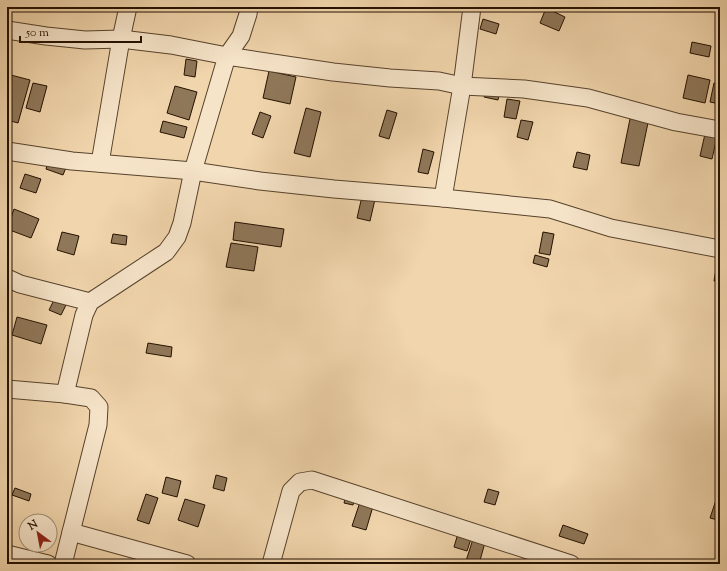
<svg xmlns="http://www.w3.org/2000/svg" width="727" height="571" font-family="'Sorts Mill Goudy',serif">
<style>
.building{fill:#8f7759;stroke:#241100}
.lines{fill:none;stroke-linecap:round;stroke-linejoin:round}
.minor-casing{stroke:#57422b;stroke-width:19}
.minor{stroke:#f6e4c9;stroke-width:17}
</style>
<rect width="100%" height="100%" fill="#f1d5ac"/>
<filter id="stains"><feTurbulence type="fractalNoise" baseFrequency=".005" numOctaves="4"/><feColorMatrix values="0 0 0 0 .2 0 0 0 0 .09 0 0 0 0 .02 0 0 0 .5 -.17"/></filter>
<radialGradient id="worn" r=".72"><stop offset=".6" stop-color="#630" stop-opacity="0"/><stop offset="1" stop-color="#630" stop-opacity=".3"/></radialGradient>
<g class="building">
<path d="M 546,8 L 565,17 L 559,31 L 540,23 Z"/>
<path d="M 483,19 L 499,24 L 496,34 L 480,29 Z"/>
<path d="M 692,42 L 711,46 L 709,57 L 690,53 Z"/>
<path d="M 186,59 L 197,61 L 195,77 L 184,75 Z"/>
<path d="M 269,71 L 296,77 L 290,104 L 263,98 Z"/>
<path d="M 7,74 L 30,80 L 18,123 L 7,120 Z"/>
<path d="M 688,75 L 710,80 L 705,103 L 683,98 Z"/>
<path d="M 33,83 L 47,86 L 40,112 L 26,108 Z"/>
<path d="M 714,83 L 720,84 L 720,104 L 710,102 Z"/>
<path d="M 175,86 L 197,92 L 189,120 L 167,113 Z"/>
<path d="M 486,89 L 500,91 L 498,100 L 484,97 Z"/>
<path d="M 507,99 L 520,101 L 516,119 L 504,117 Z"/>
<path d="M 306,108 L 321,112 L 310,157 L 294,153 Z"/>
<path d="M 387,110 L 397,113 L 389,139 L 379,136 Z"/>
<path d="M 260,112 L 271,116 L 263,138 L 252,134 Z"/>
<path d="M 631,114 L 649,118 L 639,166 L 621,163 Z"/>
<path d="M 521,120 L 533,122 L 528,140 L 517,137 Z"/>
<path d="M 163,121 L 187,127 L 184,138 L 160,132 Z"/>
<path d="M 705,134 L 717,137 L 712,159 L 700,156 Z"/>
<path d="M 423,149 L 434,152 L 428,174 L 418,172 Z"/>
<path d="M 577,152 L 590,155 L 587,170 L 573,167 Z"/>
<path d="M 49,159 L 67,165 L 63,175 L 46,169 Z"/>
<path d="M 25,174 L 41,179 L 36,193 L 20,188 Z"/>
<path d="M 363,192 L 376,195 L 370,221 L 357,218 Z"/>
<path d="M 14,209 L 39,219 L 31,238 L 7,229 Z"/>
<path d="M 235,222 L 284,229 L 281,247 L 233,240 Z"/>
<path d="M 62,232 L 79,236 L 74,255 L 57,250 Z"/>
<path d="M 543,232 L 554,234 L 550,255 L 539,253 Z"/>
<path d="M 113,234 L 127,236 L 126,245 L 111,243 Z"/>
<path d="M 231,243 L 258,247 L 254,271 L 226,267 Z"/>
<path d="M 535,255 L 549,259 L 547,267 L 533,263 Z"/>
<path d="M 718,258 L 720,259 L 720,282 L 714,281 Z"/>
<path d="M 60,288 L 72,293 L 61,315 L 49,310 Z"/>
<path d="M 17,317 L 47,325 L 41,344 L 12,335 Z"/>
<path d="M 148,343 L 172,347 L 171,357 L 146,353 Z"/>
<path d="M 216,475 L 227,478 L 224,491 L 213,488 Z"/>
<path d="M 166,477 L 181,481 L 177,497 L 162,493 Z"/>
<path d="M 349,485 L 358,487 L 353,505 L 344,503 Z"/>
<path d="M 15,488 L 31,494 L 29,501 L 12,495 Z"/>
<path d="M 488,489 L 499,492 L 495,505 L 484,502 Z"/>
<path d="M 146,494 L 158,498 L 149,524 L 137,520 Z"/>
<path d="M 717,497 L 720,498 L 720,514 L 718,520 L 710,518 Z"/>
<path d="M 185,499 L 205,505 L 198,527 L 178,520 Z"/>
<path d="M 361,499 L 374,503 L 366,530 L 352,526 Z"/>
<path d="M 462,520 L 476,524 L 467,551 L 454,547 Z"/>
<path d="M 563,525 L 588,534 L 584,544 L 559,536 Z"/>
<path d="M 474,536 L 486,539 L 479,564 L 465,564 Z"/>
<path d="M 422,560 L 439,564 L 421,564 Z"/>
</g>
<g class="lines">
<defs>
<g id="minor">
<path d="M 7,30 L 46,36 L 85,40 L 121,39 L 171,45 L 227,56 L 333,72 L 390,78 L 439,81 L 462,86 L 524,89 L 588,98 L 676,122 L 720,130"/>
<path d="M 7,151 L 72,161 L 193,171 L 260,181 L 334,189 L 443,198 L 550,209 L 611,228 L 720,249"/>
<path d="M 100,163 L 121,39 L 128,7"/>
<path d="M 443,198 L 462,86 L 472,7"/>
<path d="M 7,278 L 20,284 L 90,302"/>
<path d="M 7,389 L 65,394 L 91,398 L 99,407 L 98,425 L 63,564"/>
<path d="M 65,394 L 84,315 L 90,302 L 166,252 L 177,237 L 182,223 L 193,171 L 227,56 L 241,36 L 248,14 L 249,7"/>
<path d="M 71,532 L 187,564"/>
<path d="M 7,554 L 48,564"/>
<path d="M 271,564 L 291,491 L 300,482 L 312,480 L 571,564"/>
</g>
</defs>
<use href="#minor" class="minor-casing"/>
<use href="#minor" class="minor"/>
</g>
<rect width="727" height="571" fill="none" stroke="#f1d5ac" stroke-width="24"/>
<rect x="8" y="8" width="711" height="555" fill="none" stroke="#241100" stroke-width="2"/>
<rect x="12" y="12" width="703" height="547" fill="none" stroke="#241100"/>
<g transform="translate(38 533) rotate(328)"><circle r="19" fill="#f6e4c9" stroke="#a29079"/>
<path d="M0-3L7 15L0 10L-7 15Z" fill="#8f2418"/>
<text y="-6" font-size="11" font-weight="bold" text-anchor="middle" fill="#241100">N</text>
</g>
<path d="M20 36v6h121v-6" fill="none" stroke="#241100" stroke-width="2"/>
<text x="26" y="36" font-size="12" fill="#241100" stroke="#f6e4c9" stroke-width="3" paint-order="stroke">50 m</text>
<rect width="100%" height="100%" filter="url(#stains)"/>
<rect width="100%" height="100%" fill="url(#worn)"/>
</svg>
